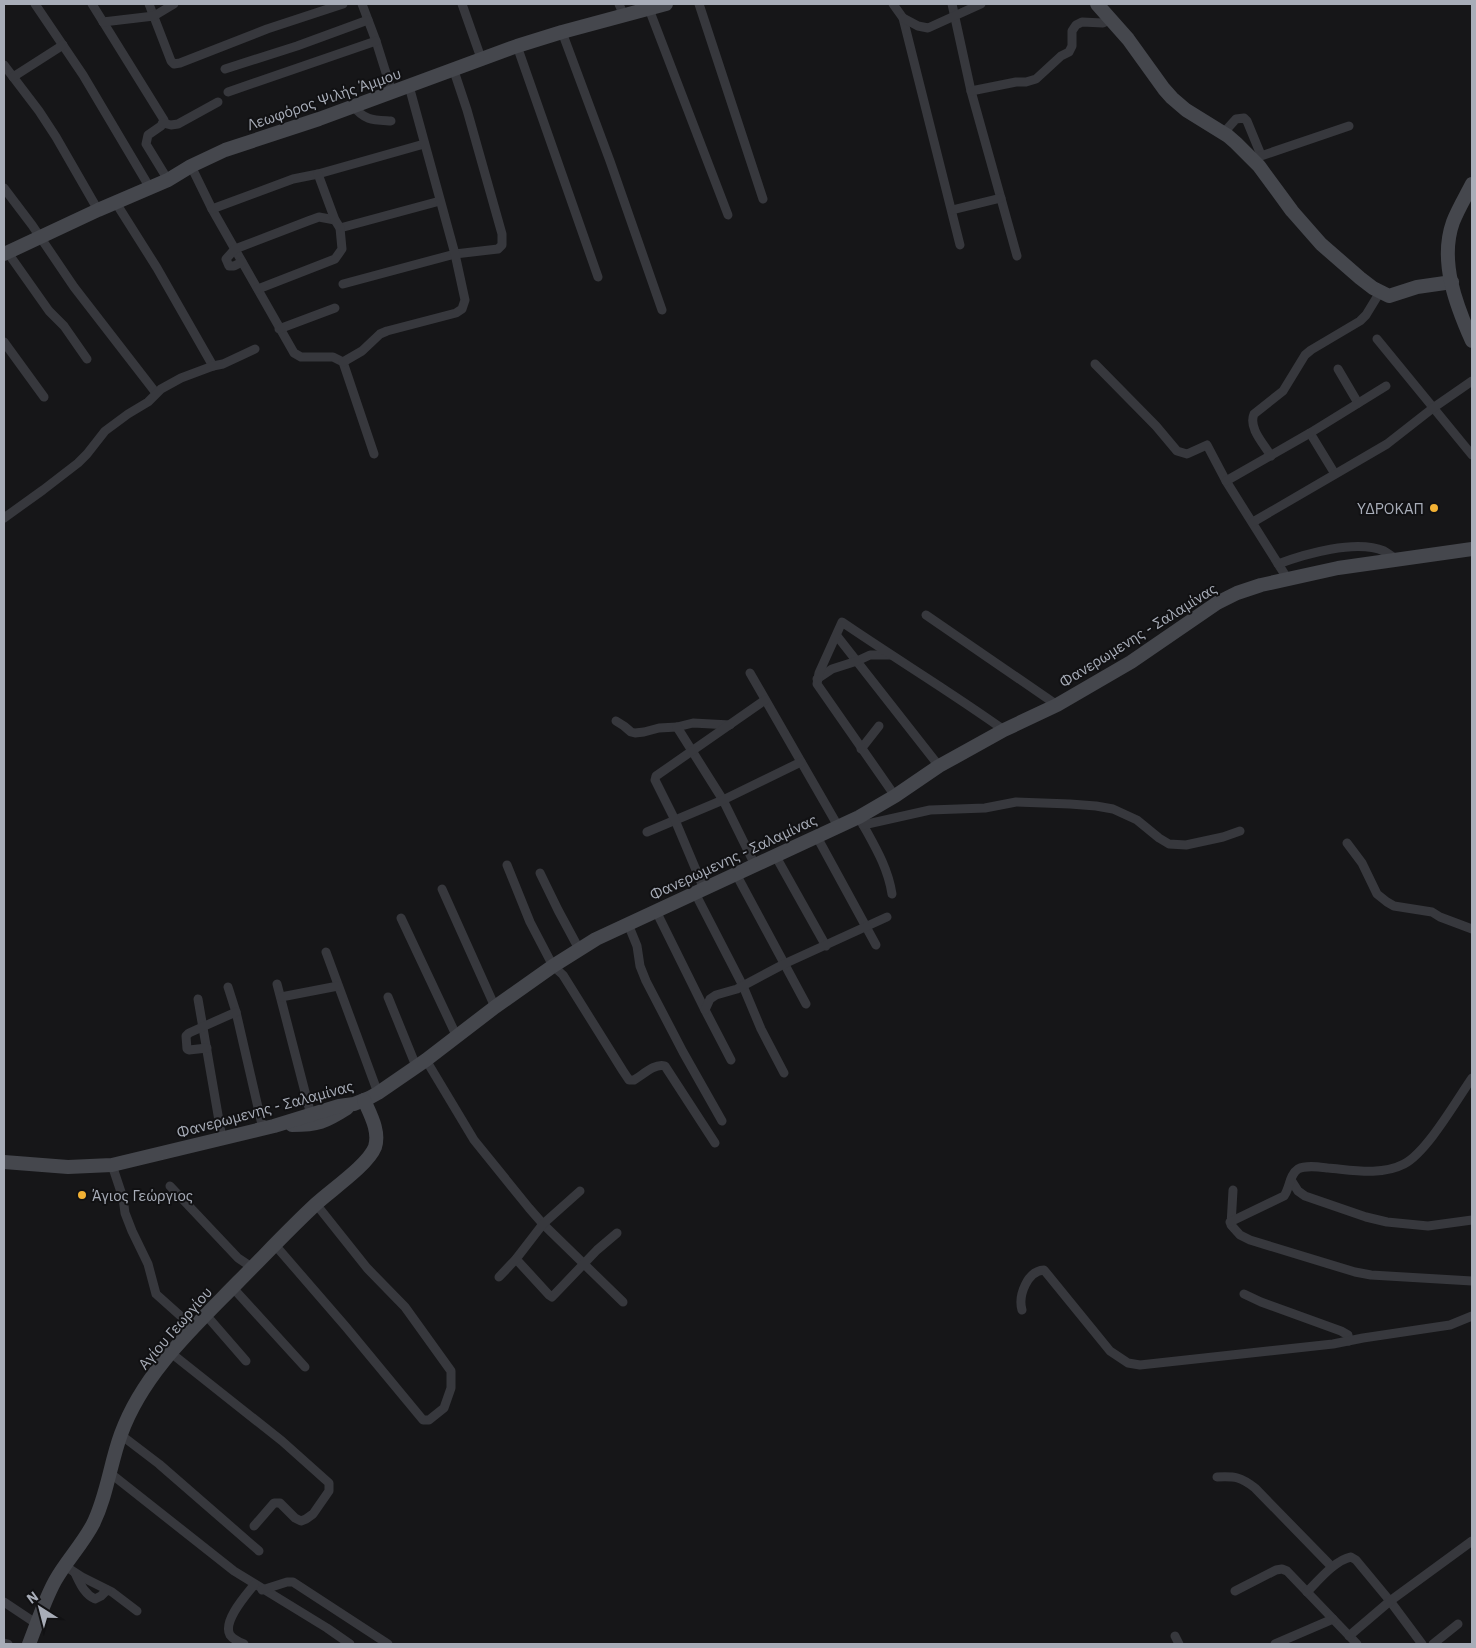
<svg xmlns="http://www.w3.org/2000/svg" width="1476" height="1648" font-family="'IBM Plex Sans',sans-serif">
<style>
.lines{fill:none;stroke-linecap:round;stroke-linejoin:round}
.street{stroke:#37383d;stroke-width:9}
.secondary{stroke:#45474d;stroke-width:14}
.poi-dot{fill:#f2b134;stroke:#111113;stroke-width:2}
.labels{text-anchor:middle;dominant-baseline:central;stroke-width:4;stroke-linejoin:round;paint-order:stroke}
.street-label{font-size:15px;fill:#a8adb8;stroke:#111113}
.poi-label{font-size:15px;fill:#a8adb8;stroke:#111113;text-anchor:end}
</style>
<rect width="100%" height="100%" fill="#161618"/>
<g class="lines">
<g class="street">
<path d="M 35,4 L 83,75 L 150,188"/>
<path d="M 92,4 L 164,120 L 161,126 L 148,135 L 146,144 L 168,180"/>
<path d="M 149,4 L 171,61 L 174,64 L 180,63 L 267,29 L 343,4"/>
<path d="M 362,4 L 376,41 L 392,92"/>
<path d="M 462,4 L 481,58"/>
<path d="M 619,4 L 624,16"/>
<path d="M 699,4 L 763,199"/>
<path d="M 893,4 L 903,18 L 960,245"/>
<path d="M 952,4 L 971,91 L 1017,256"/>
<path d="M 649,9 L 728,215"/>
<path d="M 903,18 L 918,26 L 928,28 L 981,4"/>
<path d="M 103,22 L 154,16 L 174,4"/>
<path d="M 562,32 L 610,161 L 662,310"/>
<path d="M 517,46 L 598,277"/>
<path d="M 4,65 L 39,111 L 56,137 L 98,210"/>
<path d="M 225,69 L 297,46 L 368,20"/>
<path d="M 13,77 L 63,45"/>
<path d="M 971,91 L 1016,82 L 1026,82 L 1036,79 L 1061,56 L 1069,52 L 1072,46 L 1072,31 L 1076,25 L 1082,22 L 1103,23 L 1111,19"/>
<path d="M 228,92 L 376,41"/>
<path d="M 353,106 C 365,121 374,120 391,121"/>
<path d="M 163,123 L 171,125 L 178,124 L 218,102"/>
<path d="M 1226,134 L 1227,129 L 1236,119 L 1244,118 L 1247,121 L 1261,155"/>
<path d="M 1252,159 L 1349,126"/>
<path d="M 191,166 L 212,209 L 294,353 L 301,357 L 333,357 L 343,362 L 374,454"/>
<path d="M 4,188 L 32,225 L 74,287 L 156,393"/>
<path d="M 116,203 L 157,268 L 213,366"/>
<path d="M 212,209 L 293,179 L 318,174 L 424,144"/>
<path d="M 952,210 L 1001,198"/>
<path d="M 340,228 L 440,201"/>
<path d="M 8,253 L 49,311 L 64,326 L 87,359"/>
<path d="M 242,262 L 234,266 L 229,266 L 226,259 L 235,249 L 308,221 L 319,217 L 335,220"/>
<path d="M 343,284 L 455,254 L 498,249 L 502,245 L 502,234 L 467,110 L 453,68"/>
<path d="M 258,289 L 335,259 L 342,249 L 340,228 L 335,220 L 318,174"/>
<path d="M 279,329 L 335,308"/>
<path d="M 1377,339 L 1472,455"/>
<path d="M 4,342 L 44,397"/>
<path d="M 343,362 L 362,351 L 380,334 L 387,331 L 456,313 L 462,309 L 465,300 L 455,254 L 409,86"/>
<path d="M 1095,364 L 1156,426 L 1177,451 L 1187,454 L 1207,445 L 1226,481 L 1287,578"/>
<path d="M 1338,369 L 1358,403"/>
<path d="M 1310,433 L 1335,474"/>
<path d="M 1271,456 C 1264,444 1248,428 1254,414 L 1283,391 L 1305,355 L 1311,350 L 1360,321 L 1366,315 L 1380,292"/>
<path d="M 1226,481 L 1310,433 L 1386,386"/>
<path d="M 4,518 L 43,490 L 78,463 L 87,454 L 105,431 L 128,414 L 148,402 L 161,389 L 181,378 L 213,366 L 223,364 L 255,349"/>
<path d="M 1253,522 L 1387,444 L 1433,408 L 1472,381"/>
<path d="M 1278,564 C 1305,554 1356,539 1384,551 C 1388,553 1393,557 1397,560"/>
<path d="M 926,615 L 1057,705"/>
<path d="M 837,636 L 939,766"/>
<path d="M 750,673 L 838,826"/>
<path d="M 817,679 L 832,669 L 857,661 L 870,655 L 890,655"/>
<path d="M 616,721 L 624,726 L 631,732 L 635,733 L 644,732 L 659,728 L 677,727 L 693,723 L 730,725"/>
<path d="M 677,727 L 723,800 L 755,865"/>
<path d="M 861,749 L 879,726"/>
<path d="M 895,796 L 817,684 L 819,673 L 842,622 C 896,659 951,692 1004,730"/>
<path d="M 861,821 C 874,845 888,867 892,894"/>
<path d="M 863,825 L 930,810 L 985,808 L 1016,802 L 1070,804 L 1096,806 L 1113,809 L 1137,820 L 1159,838 L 1169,844 L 1186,845 L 1223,837 L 1240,831"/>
<path d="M 647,832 L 723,800 L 801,762"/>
<path d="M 817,837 L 876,945"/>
<path d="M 1347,843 L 1362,863 L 1377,894 L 1387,902 L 1394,906 L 1432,912 L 1440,917 L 1472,929"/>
<path d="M 775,855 L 826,946"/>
<path d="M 507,865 L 530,922 L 553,966 L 563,975 L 623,1071 L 629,1080 L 634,1080 C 643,1075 654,1063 665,1066 L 715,1143"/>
<path d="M 540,873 L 558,910 L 579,949"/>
<path d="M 736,874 L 806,1004"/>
<path d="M 442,889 L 495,1007"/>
<path d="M 704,889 L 675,820 L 655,780 L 656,776 L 765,700"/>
<path d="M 695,893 L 743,986 L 761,1029 L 784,1073"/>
<path d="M 656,911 L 705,1010 L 731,1060"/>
<path d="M 401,918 L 457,1037"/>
<path d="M 628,924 L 637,946 L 640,966 L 646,981 L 683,1052 L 722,1121"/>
<path d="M 326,952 L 378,1093"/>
<path d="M 277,984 L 311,1115"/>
<path d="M 228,987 L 236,1012 L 263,1129"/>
<path d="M 281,997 L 338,986"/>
<path d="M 388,997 L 416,1066"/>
<path d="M 198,999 L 222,1138"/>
<path d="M 705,1010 L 710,999 L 716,995 L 737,989 L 784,964 L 887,917"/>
<path d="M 207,1048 L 189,1050 L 187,1049 L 186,1036 L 189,1033 L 236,1012"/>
<path d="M 426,1060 L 474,1140 L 529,1208 L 543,1224 L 623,1302"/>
<path d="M 112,1165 L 123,1198 L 125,1213 L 132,1231 L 148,1264 L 156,1294 L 194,1328"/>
<path d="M 1291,1180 L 1298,1191 L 1305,1196 L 1366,1217 L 1387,1222 L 1428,1226 L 1472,1220"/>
<path d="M 170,1186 L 238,1258 L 253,1268"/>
<path d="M 1233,1190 L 1231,1225 L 1240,1235 L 1250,1240 L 1355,1272 L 1371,1275 L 1472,1281"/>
<path d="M 1230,1222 L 1284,1196 C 1290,1188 1289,1175 1298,1169 C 1306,1165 1319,1167 1328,1168 C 1352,1170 1381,1176 1404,1164 C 1427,1152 1456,1101 1472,1078"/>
<path d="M 275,1245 L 346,1327 L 423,1420 L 429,1420 L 444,1408 L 451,1388 L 451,1371 L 405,1307 L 367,1268 L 316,1204"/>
<path d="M 516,1259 L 549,1295 L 552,1297 L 597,1250 L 617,1233"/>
<path d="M 499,1277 L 516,1259 L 543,1224 L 580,1191"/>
<path d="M 233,1288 L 305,1367"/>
<path d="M 1244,1294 L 1261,1302 L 1341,1331 L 1348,1335 L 1349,1341"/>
<path d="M 1022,1310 C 1018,1296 1027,1271 1044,1270 L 1110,1351 L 1128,1363 L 1140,1365 L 1333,1344 L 1363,1338 L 1450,1325 L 1472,1316"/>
<path d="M 206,1315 L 246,1361"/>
<path d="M 171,1353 L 282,1441 L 329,1483 L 329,1491 L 313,1514 L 306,1519 L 301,1521 L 295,1518 L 280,1503 L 274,1503 L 254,1526"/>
<path d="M 121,1435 L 159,1464 L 259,1551"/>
<path d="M 110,1473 L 234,1571 L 327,1628 L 350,1644"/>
<path d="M 1217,1477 C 1235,1476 1241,1477 1255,1488 L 1332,1567"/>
<path d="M 65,1566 L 82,1577 L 112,1592 L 137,1611"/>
<path d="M 75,1573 C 80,1583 84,1594 95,1599 L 101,1596 L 107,1590"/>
<path d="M 262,1590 L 287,1582 L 293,1582 L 388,1644"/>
<path d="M 1235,1591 L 1276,1570 L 1282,1569 L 1287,1571 L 1357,1644"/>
<path d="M 1307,1592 C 1318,1581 1335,1560 1351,1557 L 1356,1560 L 1390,1601 L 1422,1644"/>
<path d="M 4,1602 L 37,1624"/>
<path d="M 1175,1636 L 1179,1644"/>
<path d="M 1349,1636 L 1390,1601 L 1472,1541"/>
<path d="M 4,1643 L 8,1644"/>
<path d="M 244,1644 C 239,1642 233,1639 230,1635 C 222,1621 247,1594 254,1585"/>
<path d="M 1275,1644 L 1333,1619"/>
<path d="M 1433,1644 L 1458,1624"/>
</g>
<g class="secondary">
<path d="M 1097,4 L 1128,39 L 1164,89 L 1172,98 L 1186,110 L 1228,136 L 1236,143 L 1259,166 L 1292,211 L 1321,244 L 1360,278 L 1373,288 L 1389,296 L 1417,287 L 1452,282"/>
<path d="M 1472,184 C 1466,196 1458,209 1453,222 C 1439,261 1456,305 1472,341"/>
<path d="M 4,254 L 98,210 L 168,180 L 191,166 L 225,150 L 319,119 L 517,46 L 562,32 L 666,4"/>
<path d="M 292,1125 C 318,1125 325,1122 347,1108"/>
<path d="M 4,1162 L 68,1167 L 112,1165 L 274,1126 L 339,1106 L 354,1104 L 369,1098 L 378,1093 L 426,1060 L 495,1007 L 553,966 L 596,939 L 859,817 L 895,796 L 939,766 L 1004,730 L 1057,705 L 1131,662 L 1217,603 L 1237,593 L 1261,585 L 1338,568 L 1472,549"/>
<path d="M 29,1644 C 37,1624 44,1601 55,1581 C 66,1561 82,1545 93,1524 C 107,1496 110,1464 121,1434 C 143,1373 194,1327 238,1282 C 264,1256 289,1229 316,1204 C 331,1190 368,1165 375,1147 C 380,1131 370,1114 364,1100"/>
</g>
</g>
<g class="poi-dot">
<circle cx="1434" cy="508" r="5"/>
<circle cx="82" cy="1195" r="5"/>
</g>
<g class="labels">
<g class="street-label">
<text transform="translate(324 99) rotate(-19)">Λεωφόρος Ψιλής Άμμου</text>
<text transform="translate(1138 635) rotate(-32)">Φανερωμενης - Σαλαμίνας</text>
<text transform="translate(733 857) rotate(-25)">Φανερωμενης - Σαλαμίνας</text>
<text transform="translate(265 1109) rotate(-15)">Φανερωμενης - Σαλαμίνας</text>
<text transform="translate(175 1328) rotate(-49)">Αγίου Γεωργίου</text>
</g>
<g class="poi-label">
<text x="1424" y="508">ΥΔΡΟΚΑΠ</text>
<text x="92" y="1195" text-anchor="start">Άγιος Γεώργιος</text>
</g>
</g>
<rect width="1476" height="1648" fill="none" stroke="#a8adb8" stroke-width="10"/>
<g transform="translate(40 1608) rotate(324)" stroke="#111113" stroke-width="4" paint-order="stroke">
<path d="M0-4L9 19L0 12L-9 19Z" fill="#a8adb8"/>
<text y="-8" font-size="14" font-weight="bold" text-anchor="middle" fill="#a8adb8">N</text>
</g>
</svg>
